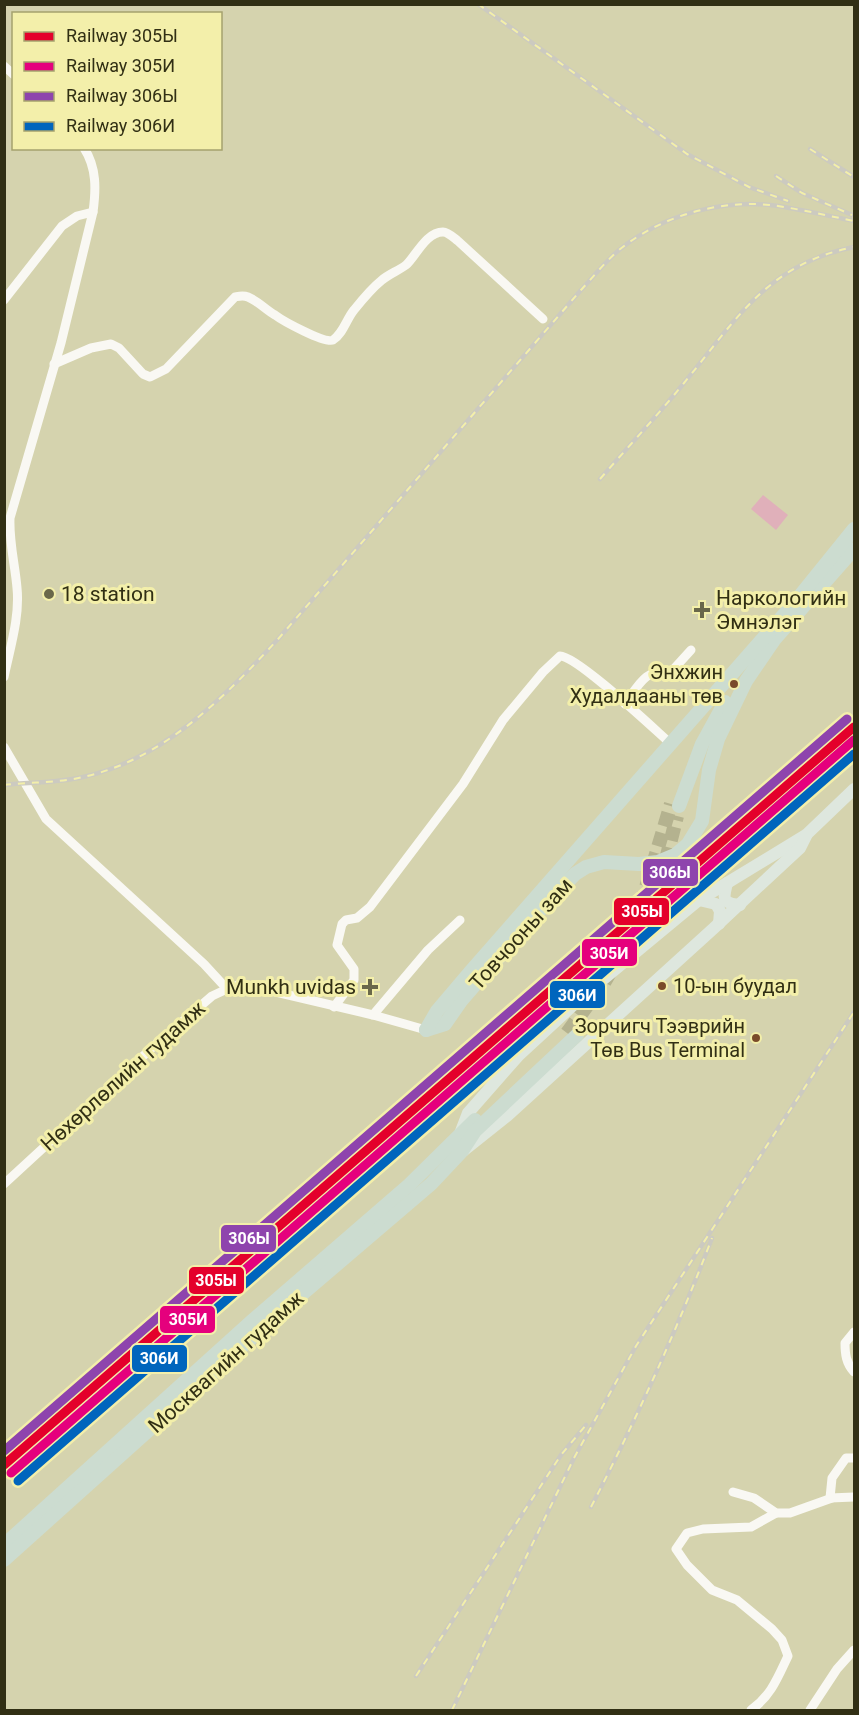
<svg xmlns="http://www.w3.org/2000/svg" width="859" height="1715" font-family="Roboto,sans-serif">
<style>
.green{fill:#e0b0ba}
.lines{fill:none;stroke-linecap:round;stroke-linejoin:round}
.highway-tunnel{stroke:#b4b28f;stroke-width:14;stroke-dasharray:14 7;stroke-linecap:butt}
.minor{stroke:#f9f8f3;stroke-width:9}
.major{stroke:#dee7de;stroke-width:12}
.highway{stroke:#ccdcd0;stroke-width:14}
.rail-casing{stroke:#cccac0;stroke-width:4.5}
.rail{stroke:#f3efaa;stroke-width:2;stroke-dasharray:7;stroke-linecap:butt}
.rail-1-casing{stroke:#f3efaa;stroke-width:14}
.rail-2-casing{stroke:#f3efaa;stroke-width:14}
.rail-3-casing{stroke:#f3efaa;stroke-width:14}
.rail-4-casing{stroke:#f3efaa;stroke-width:14}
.rail-1{stroke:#e4002b;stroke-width:9}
.rail-2{stroke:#e5007d;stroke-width:9}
.rail-3{stroke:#8e44ad;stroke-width:9}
.rail-4{stroke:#0065bd;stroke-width:9}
.poi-dot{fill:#6a684a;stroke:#f3efaa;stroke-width:2}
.bus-dot{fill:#7a4b2a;stroke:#f3efaa;stroke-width:2}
.labels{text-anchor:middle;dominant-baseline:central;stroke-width:6;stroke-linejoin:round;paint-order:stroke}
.bus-label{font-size:20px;fill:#312f14;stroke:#f3efaa;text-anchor:end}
.poi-label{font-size:21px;fill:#312f14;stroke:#f3efaa;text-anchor:start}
.street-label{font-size:21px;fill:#312f14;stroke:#f3efaa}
.line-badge{stroke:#f3efaa;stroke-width:2}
.badge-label{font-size:16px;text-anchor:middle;font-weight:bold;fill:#fff}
</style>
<rect width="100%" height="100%" fill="#d5d3ae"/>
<path class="green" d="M 763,495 L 788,515 L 776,530 L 751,509 Z"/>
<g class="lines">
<g class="highway-tunnel">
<path d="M 629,959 L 656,899 L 677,816"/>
<path d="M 567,1033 L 604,983 L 620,955 L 636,921 L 671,804"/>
</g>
<g class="minor">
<path d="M 4,66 L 14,75"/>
<path d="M 4,300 L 62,226 L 77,216 L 93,212"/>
<path d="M 54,364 L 91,348 L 111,344 L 119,348 L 143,374 L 150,377 L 166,369 L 235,297 C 240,296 243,295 248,297 C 258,301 266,310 275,315 C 283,321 325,344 333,340 C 343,334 347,318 354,310 C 362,300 372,288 382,280 C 389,274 398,271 406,265 C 416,256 426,232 443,232 C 448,232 454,238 458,241 L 543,319"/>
<path d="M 4,677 C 10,648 20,617 17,588 C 15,564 9,543 10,518 L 61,343 L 93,212 C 96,190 97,168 84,148"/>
<path d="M 625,704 C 638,686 646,667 671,672 L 691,650"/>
<path d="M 4,747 L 46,819 L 204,964 L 227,989"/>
<path d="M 334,1007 L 354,980 L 354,969 L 337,945 L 342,924 L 346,920 L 357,918 L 370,907 L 463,784 L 503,720 L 543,672 L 560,656 C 577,656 653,728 670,743"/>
<path d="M 373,1015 L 428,950 L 460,920"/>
<path d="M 4,1184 L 154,1046 L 212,996 L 227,989 L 238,985 L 263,989 L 373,1015 L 426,1030"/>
<path d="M 854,1332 L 845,1343 C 845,1354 846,1363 854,1372"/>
<path d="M 854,1458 L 846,1458 L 832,1478 L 830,1498 L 854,1497"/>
<path d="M 733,1492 L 754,1498 L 776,1513 L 790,1513 L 832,1498"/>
<path d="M 751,1710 C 771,1696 778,1677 788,1656 L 782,1640 L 772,1629 L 737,1600 L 712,1590 L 687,1565 L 676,1549 L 687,1533 L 703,1529 L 751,1527 L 776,1513"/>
<path d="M 810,1710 L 837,1669 L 854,1650"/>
</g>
<g class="major">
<path d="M 727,883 C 723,899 722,903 740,905"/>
<path d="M 699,900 L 716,904 L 720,911 L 719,924"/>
<path d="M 460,1134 L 468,1113 L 519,1055 L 582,997 L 699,900 L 806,835 L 854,789"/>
<path d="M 463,1151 L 507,1116 L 714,928 L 787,860 L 800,848 L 806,836"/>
</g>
<g class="highway">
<path d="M 679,806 L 702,744 L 725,702"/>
<path d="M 426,1030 L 445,1024 L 461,1001 L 536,914 L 575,874 L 586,867 L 604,862 L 639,864 L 658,862 L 675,855 L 688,844 L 702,821 L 709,770 L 718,739 L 746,681 L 774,640 L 854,549"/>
<path d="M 426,1030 L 437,1011 L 471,971 L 795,602 L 854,529"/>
<path d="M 4,1545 L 252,1321 L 409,1185 L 475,1120"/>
<path d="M 4,1560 L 267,1324 L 431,1184 L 462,1151 L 475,1131 L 577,1035"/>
</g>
<defs>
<g id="rail">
<path d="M 478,4 L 687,154 L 749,187 L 788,201"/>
<path d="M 810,149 L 854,177"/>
<path d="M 776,176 L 802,193 L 852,215"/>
<path d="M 600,479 C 628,447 657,416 684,383 C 736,320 767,264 854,247"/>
<path d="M 4,785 C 30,782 58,783 83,777 C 163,760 226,696 279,638 L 581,290 C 593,277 605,262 619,250 C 662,215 723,198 778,206 C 804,210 829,216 854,221"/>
<path d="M 591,1507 C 636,1420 677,1330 712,1238"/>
<path d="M 416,1676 L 561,1455 L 586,1425"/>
<path d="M 452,1710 L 574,1458 L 636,1346 L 854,1012"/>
</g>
</defs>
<use href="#rail" class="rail-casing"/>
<use href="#rail" class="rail"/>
<defs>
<path id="rail-1" d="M 4,1465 L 854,727"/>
<path id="rail-2" d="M 11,1473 L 854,740"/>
<path id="rail-3" d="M 4,1451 L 847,719"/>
<path id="rail-4" d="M 18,1481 L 854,754"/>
</defs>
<use href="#rail-1" class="rail-1-casing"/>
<use href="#rail-2" class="rail-2-casing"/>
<use href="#rail-3" class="rail-3-casing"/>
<use href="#rail-4" class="rail-4-casing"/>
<use href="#rail-1" class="rail-1"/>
<use href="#rail-2" class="rail-2"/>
<use href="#rail-3" class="rail-3"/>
<use href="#rail-4" class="rail-4"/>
</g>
<g class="poi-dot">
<circle cx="49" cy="594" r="6"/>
<path d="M699 601h6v6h6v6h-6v6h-6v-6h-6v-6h6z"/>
<path d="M367 978h6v6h6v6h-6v6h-6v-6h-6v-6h6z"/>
</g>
<g class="bus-dot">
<circle cx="734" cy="684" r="5"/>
<circle cx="662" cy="986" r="5"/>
<circle cx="756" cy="1038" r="5"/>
</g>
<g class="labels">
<g class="bus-label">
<text x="723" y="672">Энхжин<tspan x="723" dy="24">Худалдааны төв</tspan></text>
<text x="673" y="986" text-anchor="start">10-ын буудал</text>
<text x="745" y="1026">Зорчигч Тээврийн<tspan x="745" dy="24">Төв Bus Terminal</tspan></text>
</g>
<g class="poi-label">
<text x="61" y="594">18 station</text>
<text x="716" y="598">Наркологийн<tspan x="716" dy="24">Эмнэлэг</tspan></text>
<text x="356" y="987" text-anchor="end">Munkh uvidas</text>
</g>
<g class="street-label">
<text transform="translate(521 934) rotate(-48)">Товчооны зам</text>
<text transform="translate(123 1076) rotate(-42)">Нөхөрлөлийн гудамж</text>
<text transform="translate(226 1362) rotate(-42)">Москвагийн гудамж</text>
</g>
</g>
<g class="line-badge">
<rect x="642" y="858" width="57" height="29" rx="6" fill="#8e44ad"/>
<rect x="613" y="897" width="57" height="29" rx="6" fill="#e4002b"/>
<rect x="581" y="938" width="57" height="29" rx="6" fill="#e5007d"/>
<rect x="549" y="980" width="57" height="29" rx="6" fill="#0065bd"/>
<rect x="220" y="1224" width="57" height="29" rx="6" fill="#8e44ad"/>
<rect x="188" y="1266" width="57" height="29" rx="6" fill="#e4002b"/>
<rect x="159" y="1305" width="57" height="29" rx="6" fill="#e5007d"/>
<rect x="131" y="1344" width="57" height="29" rx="6" fill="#0065bd"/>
</g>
<g class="badge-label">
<text x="670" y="878">306Ы</text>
<text x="642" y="917">305Ы</text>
<text x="609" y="959">305И</text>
<text x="577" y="1001">306И</text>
<text x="249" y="1244">306Ы</text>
<text x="216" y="1286">305Ы</text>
<text x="188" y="1325">305И</text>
<text x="159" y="1364">306И</text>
</g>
<rect width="859" height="1715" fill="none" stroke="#312f14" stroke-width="12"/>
<rect x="12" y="12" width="210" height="138" fill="#f3efaa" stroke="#a5a26e" stroke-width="1.5"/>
<rect x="24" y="32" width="30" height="9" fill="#e4002b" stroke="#a5a26e" stroke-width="1.5"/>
<text x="66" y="42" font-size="18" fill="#312f14">Railway 305Ы</text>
<rect x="24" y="62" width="30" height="9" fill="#e5007d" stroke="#a5a26e" stroke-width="1.5"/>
<text x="66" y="72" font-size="18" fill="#312f14">Railway 305И</text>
<rect x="24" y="92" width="30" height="9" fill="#8e44ad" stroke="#a5a26e" stroke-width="1.5"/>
<text x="66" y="102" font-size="18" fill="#312f14">Railway 306Ы</text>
<rect x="24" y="122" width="30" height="9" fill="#0065bd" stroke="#a5a26e" stroke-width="1.5"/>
<text x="66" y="132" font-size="18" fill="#312f14">Railway 306И</text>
</svg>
